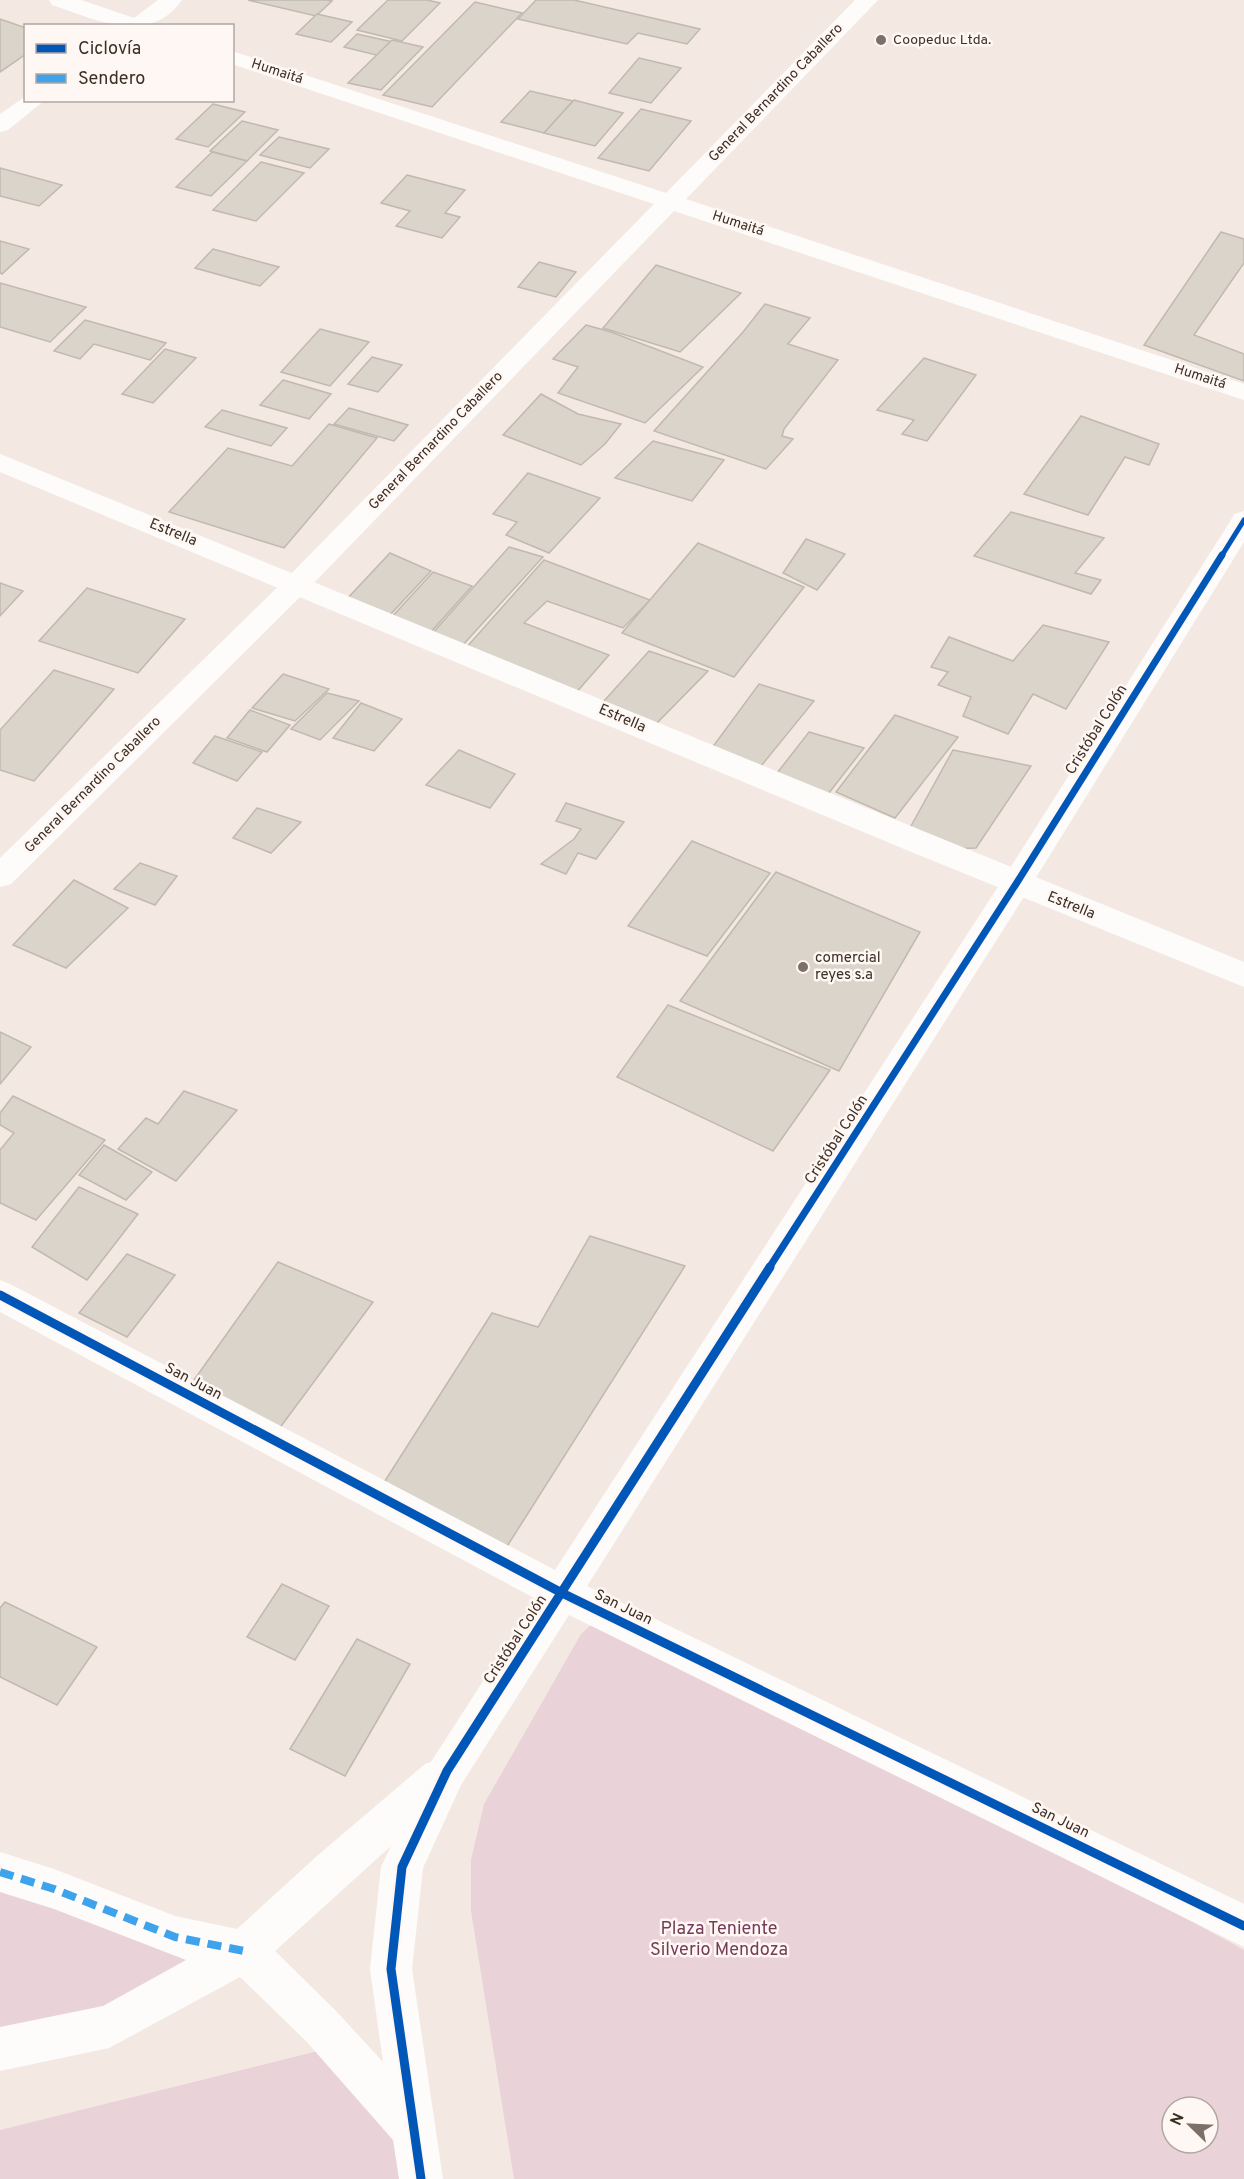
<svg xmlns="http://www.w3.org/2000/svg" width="1244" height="2179" font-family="Overpass,sans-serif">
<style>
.green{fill:#e9d2d8;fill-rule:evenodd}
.building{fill:#dbd4ca;stroke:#c1b9b0;stroke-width:1.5}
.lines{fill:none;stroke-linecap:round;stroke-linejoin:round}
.minor{fill:#fdfcfb;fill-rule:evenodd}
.secondary{fill:#fdfcfb;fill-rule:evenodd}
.quiet{stroke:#3fa3eb;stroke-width:8;stroke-dasharray:14 8;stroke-linecap:butt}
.cycleway-far2-casing{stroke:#fff7f3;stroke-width:8}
.cycleway-far1-casing{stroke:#fff7f3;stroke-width:10}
.cycleway-casing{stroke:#fff7f3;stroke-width:13}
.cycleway-far2{stroke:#0057b8;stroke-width:5}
.cycleway-far1{stroke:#0057b8;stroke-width:7}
.cycleway{stroke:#0057b8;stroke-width:9}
.poi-dot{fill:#7c7068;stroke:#fff7f3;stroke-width:2}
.labels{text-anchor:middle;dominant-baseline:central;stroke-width:5;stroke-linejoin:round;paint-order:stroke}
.far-poi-label{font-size:14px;fill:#3c2f26;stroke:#fff7f3;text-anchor:start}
.far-street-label{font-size:14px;fill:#3c2f26;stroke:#fff7f3}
.street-label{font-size:15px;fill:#3c2f26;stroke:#fff7f3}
.poi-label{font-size:15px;fill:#3c2f26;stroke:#fff7f3;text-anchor:start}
.near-park-label{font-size:18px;fill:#753c5a;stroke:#fff7f3}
</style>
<rect width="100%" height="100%" fill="#f4e9e2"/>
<g class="green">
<path d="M 635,1619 L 1244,1950 L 1244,2179 L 514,2179 L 471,1911 L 471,1860 L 484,1804 L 581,1634 L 594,1622 ZM 1172,2107 L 1208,2107 L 1208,2143 L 1172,2143 Z"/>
<path d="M 0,1872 L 244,1951 L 0,2049 Z"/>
<path d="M 350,2047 L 425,2179 L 0,2179 L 0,2130 L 318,2051 Z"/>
</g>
<g class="building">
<path d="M 248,0 L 327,0 L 332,1 L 316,16 Z"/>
<path d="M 388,0 L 427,0 L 440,3 L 402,41 L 357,30 Z"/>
<path d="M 536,0 L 574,0 L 700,29 L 687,44 L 638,33 L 627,44 L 518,19 Z"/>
<path d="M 475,2 L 522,13 L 432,107 L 383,95 Z"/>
<path d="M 317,14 L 352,22 L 331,42 L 296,34 Z"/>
<path d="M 0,19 L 26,28 L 26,54 L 0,72 Z"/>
<path d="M 357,34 L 393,42 L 380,56 L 344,47 Z"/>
<path d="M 392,40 L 423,47 L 381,90 L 348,83 Z"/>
<path d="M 639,58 L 681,68 L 651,103 L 609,93 Z"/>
<path d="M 530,91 L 573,101 L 544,133 L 501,122 Z"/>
<path d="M 574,100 L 623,113 L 595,146 L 544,133 Z"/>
<path d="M 213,104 L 245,112 L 208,147 L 176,139 Z"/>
<path d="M 641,109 L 691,121 L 649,171 L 598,158 Z"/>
<path d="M 242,121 L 278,130 L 247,161 L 210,151 Z"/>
<path d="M 279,137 L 329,149 L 310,168 L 260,155 Z"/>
<path d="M 212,152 L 247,161 L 211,196 L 176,187 Z"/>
<path d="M 261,162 L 304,173 L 256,221 L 213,210 Z"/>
<path d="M 0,168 L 62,185 L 39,206 L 0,196 Z"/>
<path d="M 407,175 L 465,190 L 445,213 L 460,217 L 442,238 L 396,226 L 410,211 L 381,203 Z"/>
<path d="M 1221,232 L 1244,239 L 1244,263 L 1194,335 L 1244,354 L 1244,381 L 1144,345 Z"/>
<path d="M 0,241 L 29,249 L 2,274 L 0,273 Z"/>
<path d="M 213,249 L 279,267 L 260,286 L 195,268 Z"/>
<path d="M 539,262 L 576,272 L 556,297 L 518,287 Z"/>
<path d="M 656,265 L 741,293 L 680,352 L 603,328 Z"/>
<path d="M 0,283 L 86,307 L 50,342 L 0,327 Z"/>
<path d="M 765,304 L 810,318 L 788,344 L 838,360 L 784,429 L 782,436 L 793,439 L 766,469 L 654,431 L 743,332 Z"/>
<path d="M 85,320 L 166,343 L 150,360 L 94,344 L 80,359 L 54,351 Z"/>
<path d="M 586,325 L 611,332 L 703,367 L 645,423 L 558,393 L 578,367 L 553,359 Z"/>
<path d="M 320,329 L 369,342 L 330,386 L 281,372 Z"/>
<path d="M 165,349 L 196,358 L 153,403 L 122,394 Z"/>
<path d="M 372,357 L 402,365 L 378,392 L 348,384 Z"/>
<path d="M 924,358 L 976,375 L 927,441 L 902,434 L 914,420 L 877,410 Z"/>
<path d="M 283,380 L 331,394 L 309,419 L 260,405 Z"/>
<path d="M 541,394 L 578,414 L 621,424 L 605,444 L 581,465 L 503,435 Z"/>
<path d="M 349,408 L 408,425 L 394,441 L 334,424 Z"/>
<path d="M 222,410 L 287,428 L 271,446 L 205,427 Z"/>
<path d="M 1081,416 L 1159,444 L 1149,465 L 1125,457 L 1088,515 L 1024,494 Z"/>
<path d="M 329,424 L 377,438 L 284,548 L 169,512 L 228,448 L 292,466 Z"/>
<path d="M 653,441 L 724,460 L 692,501 L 615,478 Z"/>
<path d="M 528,473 L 600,498 L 549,553 L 506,535 L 517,522 L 493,514 Z"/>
<path d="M 1011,512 L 1104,538 L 1075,573 L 1101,580 L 1091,594 L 974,556 Z"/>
<path d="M 806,539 L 845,554 L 817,590 L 783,573 Z"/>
<path d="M 698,543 L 804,587 L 734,677 L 622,633 Z"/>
<path d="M 509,547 L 543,557 L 461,647 L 431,635 Z"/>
<path d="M 390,553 L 431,571 L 388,617 L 345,601 Z"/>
<path d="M 544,560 L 650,600 L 623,628 L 547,601 L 524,623 L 609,655 L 574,695 L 465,649 Z"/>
<path d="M 433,572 L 472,586 L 429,634 L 390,619 Z"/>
<path d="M 0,583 L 23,591 L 0,616 Z"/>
<path d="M 87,588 L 185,619 L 138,673 L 39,641 Z"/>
<path d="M 1043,625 L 1109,642 L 1066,709 L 1033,694 L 1008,734 L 963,716 L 971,697 L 938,685 L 948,672 L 931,667 L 949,637 L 1013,661 Z"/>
<path d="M 649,651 L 708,671 L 653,727 L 603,702 Z"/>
<path d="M 54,670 L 114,689 L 34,781 L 0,770 L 0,730 Z"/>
<path d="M 283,674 L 329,689 L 295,721 L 252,708 Z"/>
<path d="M 759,684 L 814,701 L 757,771 L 709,752 Z"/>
<path d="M 327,693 L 359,701 L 320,740 L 291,729 Z"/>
<path d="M 361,703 L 402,719 L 374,751 L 333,738 Z"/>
<path d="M 250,710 L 290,725 L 267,752 L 227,738 Z"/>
<path d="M 895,715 L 958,737 L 895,818 L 836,792 Z"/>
<path d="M 809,732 L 864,748 L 825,798 L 774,777 Z"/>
<path d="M 215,736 L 262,752 L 237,781 L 193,763 Z"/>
<path d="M 459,750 L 515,774 L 490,808 L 426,785 Z"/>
<path d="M 953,750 L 1031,766 L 976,848 L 942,849 L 906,835 Z"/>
<path d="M 566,803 L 624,822 L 596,859 L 578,853 L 566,874 L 541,864 L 574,839 L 581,829 L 556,821 Z"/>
<path d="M 257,808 L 301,822 L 271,853 L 233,838 Z"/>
<path d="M 692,841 L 770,873 L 707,956 L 628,926 Z"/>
<path d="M 140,863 L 177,876 L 155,905 L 114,889 Z"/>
<path d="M 776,872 L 920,932 L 839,1071 L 680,1001 Z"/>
<path d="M 74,880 L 128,908 L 66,968 L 13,945 Z"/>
<path d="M 668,1005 L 830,1070 L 773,1151 L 617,1077 Z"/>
<path d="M 0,1032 L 31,1047 L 0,1084 Z"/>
<path d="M 184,1091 L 237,1110 L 176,1181 L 118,1149 L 146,1118 L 158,1124 Z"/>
<path d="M 13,1096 L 105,1140 L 36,1220 L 0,1203 L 0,1150 L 14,1133 L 0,1125 L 0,1113 Z"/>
<path d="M 104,1145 L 152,1172 L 126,1200 L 79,1175 Z"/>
<path d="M 79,1187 L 138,1214 L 87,1280 L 32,1247 Z"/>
<path d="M 590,1236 L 685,1266 L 506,1548 L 383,1484 L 492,1313 L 538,1327 Z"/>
<path d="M 127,1254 L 175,1275 L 127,1337 L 79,1313 Z"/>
<path d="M 278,1262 L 373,1302 L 276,1433 L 189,1387 Z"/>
<path d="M 282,1584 L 329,1606 L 295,1660 L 247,1637 Z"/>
<path d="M 5,1602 L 97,1647 L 57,1705 L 0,1677 L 0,1608 Z"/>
<path d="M 357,1639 L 410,1664 L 345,1776 L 290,1749 Z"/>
</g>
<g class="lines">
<g class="minor">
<path d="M 49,0 L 81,0 L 134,18 L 158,0 L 182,0 C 149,47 95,19 52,5 Z"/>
<path d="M 855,0 L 878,0 L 686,199 L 1244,384 L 1244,400 L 674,211 L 308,589 L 11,884 L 0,887 L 0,858 L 288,577 L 654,204 L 232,64 L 232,51 L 666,193 Z"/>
<path d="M 26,96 L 26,100 L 45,100 L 8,130 L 0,132 L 0,114 Z"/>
<path d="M 1244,511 L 1244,542 L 1027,892 L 587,1586 L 1244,1904 L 1244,1947 L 569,1615 L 461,1785 L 423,1868 L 412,1969 L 443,2179 L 399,2179 L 393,2140 L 306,2041 L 240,1977 L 109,2048 L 0,2071 L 0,2027 L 103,2006 L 186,1960 L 54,1909 L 0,1892 L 0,1852 L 54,1869 L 175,1916 L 237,1929 L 317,1856 L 425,1764 L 431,1762 L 536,1599 L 0,1312 L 0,1280 L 12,1285 L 555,1570 L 1005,876 L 1231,520 L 1234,514 ZM 391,1846 L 381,1867 L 370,1969 L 383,2062 L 336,2011 L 275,1951 Z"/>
</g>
<path class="secondary" d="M 0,454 L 1244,962 L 1244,987 L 921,856 L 0,472 Z"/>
<path class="quiet" d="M 0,1872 L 54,1889 L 175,1937 L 244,1951"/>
<defs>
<path id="cycleway-far2" d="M 1221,557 L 1244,520"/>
<path id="cycleway-far1" d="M 769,1268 L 1016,884 L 1222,555"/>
<g id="cycleway">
<path d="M 0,1295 L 562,1593 L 1244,1926"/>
<path d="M 421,2179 L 391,1969 L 402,1867 L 447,1771 L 770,1267"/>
</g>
</defs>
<use href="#cycleway-far2" class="cycleway-far2-casing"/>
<use href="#cycleway-far1" class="cycleway-far1-casing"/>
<use href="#cycleway" class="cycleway-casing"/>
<use href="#cycleway-far2" class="cycleway-far2"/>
<use href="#cycleway-far1" class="cycleway-far1"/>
<use href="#cycleway" class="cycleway"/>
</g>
<g class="poi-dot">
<circle cx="881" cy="40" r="6"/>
<circle cx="803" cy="967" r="6"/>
</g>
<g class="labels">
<g class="far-poi-label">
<text x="893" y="40">Coopeduc Ltda.</text>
</g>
<g class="far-street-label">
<text transform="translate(277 72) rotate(18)">Humaitá</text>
<text transform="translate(776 93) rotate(-46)">General Bernardino Caballero</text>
<text transform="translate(738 224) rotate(18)">Humaitá</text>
<text transform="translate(1200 377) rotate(18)">Humaitá</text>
<text transform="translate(436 441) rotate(-46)">General Bernardino Caballero</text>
<text transform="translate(93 785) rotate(-45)">General Bernardino Caballero</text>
</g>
<g class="street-label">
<text transform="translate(173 533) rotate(22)">Estrella</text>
<text transform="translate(622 719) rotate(23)">Estrella</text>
<text transform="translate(1097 730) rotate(-58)">Cristóbal Colón</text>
<text transform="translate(1071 906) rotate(22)">Estrella</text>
<text transform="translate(837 1140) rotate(-57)">Cristóbal Colón</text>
<text transform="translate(193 1382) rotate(28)">San Juan</text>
<text transform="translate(623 1608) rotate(26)">San Juan</text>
<text transform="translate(516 1640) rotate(-57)">Cristóbal Colón</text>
<text transform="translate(1060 1821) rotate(26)">San Juan</text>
</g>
<g class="poi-label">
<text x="815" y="958">comercial<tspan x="815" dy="17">reyes s.a</tspan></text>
</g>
<g class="near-park-label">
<text x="719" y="1929">Plaza Teniente<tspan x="719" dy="21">Silverio Mendoza</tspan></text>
</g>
</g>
<rect x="24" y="24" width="210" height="78" fill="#fff7f3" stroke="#b1a7a1" stroke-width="1.5"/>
<rect x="36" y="44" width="30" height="9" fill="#0057b8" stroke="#b1a7a1" stroke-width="1.5"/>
<text x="78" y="54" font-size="18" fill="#3c2f26">Ciclovía</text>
<rect x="36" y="74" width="30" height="9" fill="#3fa3eb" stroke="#b1a7a1" stroke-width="1.5"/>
<text x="78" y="84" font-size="18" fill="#3c2f26">Sendero</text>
<g transform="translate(1190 2125) rotate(294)"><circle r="28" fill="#fff7f3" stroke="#b1a7a1" stroke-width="1.5"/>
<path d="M0-4.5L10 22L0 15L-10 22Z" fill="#7c7068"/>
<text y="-9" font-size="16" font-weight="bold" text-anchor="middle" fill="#3c2f26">N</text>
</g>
</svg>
